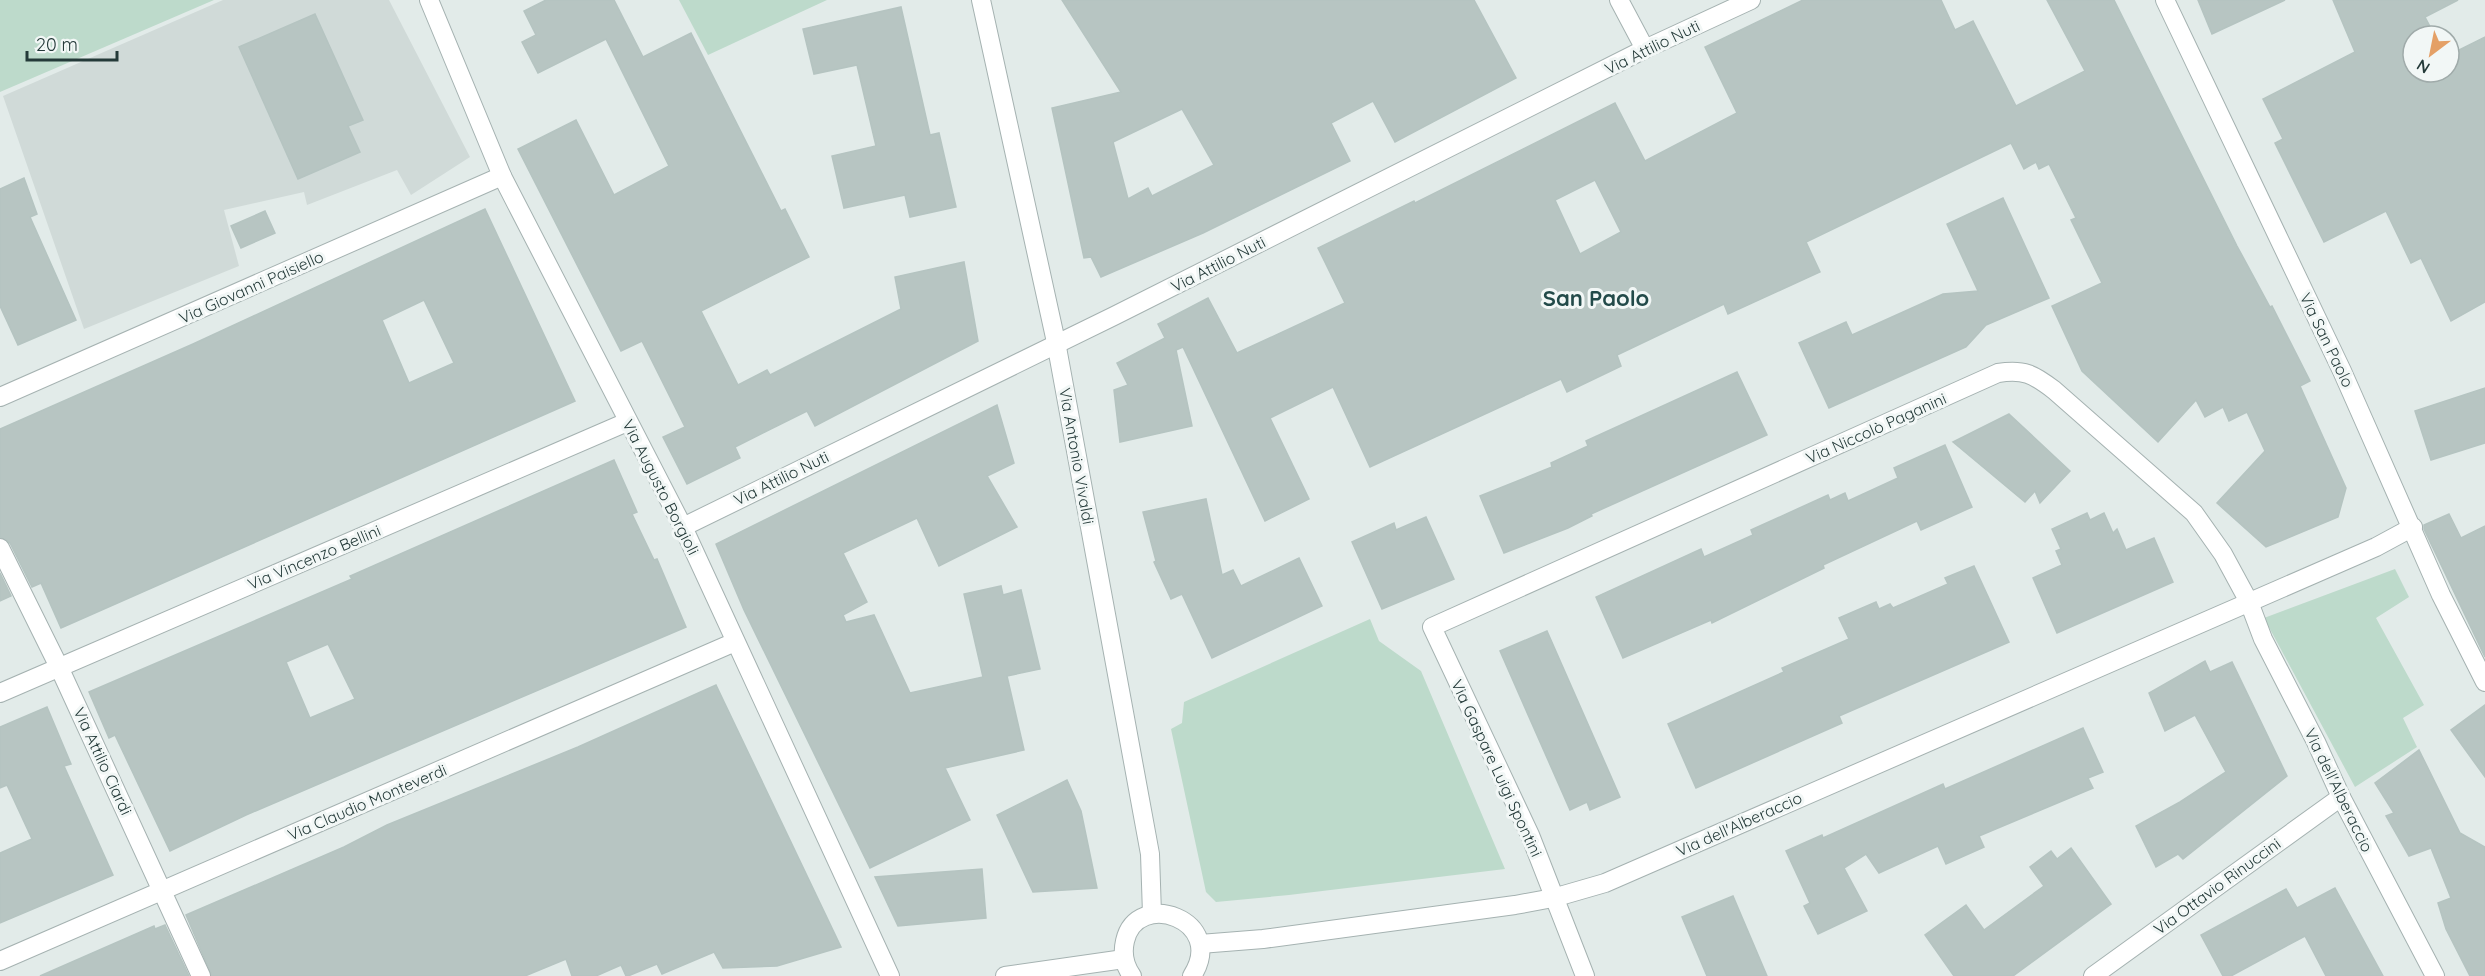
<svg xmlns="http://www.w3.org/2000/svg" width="2485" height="976" font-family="Quicksand,sans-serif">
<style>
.built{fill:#d0dad8}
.green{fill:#bddacb}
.building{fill:#b7c5c2;stroke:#b5c4c1;stroke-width:1.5;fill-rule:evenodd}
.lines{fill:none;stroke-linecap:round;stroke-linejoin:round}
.minor-casing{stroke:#a5b2b1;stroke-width:20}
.minor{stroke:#fff;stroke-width:18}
.labels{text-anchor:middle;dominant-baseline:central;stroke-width:6;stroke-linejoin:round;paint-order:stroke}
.street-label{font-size:16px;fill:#243a39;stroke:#f2f7f6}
.district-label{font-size:22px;font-weight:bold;fill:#224a49;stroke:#f2f7f6}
</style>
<rect width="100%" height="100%" fill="#e2ebe9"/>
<path class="built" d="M 223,0 L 389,0 L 470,157 L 411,195 L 397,170 L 307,205 L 304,192 L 224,210 L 239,266 L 84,329 L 3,96 Z"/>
<g class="green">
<path d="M 0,0 L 214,0 L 0,92 Z"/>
<path d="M 679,0 L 827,0 L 708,55 Z"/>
<path d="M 2395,569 L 2409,597 L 2376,618 L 2424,705 L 2403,718 L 2417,747 L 2355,787 L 2264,618 Z"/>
<path d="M 1370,619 L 1379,641 L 1421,671 L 1505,869 L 1289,895 L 1216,902 L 1206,892 L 1171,729 L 1182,723 L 1184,702 Z"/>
</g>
<g class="building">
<path d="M 546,0 L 614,0 L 643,57 L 691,33 L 781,211 L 785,209 L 809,257 L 701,311 L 738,385 L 767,370 L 770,375 L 901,309 L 895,277 L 964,262 L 978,341 L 815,426 L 807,411 L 735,447 L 740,458 L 687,484 L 663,437 L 685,427 L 642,341 L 621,351 L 518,149 L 576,120 L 614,195 L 669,166 L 606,39 L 538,73 L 522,42 L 536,35 L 524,11 Z"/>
<path d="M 1062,0 L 1474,0 L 1516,78 L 1395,142 L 1373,101 L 1331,123 L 1350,161 L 1203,233 L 1101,277 L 1091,257 L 1084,258 L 1052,108 L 1121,92 ZM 1182,109 L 1214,165 L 1152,196 L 1148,188 L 1128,199 L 1113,142 Z"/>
<path d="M 1803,0 L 1941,0 L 1955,30 L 1973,21 L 2016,106 L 2085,71 L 2047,0 L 2114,0 L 2237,246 L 2270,307 L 2272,306 L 2310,381 L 2300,386 L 2346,488 L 2338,517 L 2266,547 L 2217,503 L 2265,451 L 2247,412 L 2229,421 L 2223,407 L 2205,417 L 2196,400 L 2158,442 L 2082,371 L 2052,306 L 2102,283 L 2071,220 L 2076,218 L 2049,164 L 2039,169 L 2036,162 L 2024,169 L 2011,143 L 1806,242 L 1820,272 L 1728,314 L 1724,304 L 1617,355 L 1621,366 L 1567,392 L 1561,379 L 1370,467 L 1333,387 L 1270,418 L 1309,499 L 1265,521 L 1183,347 L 1176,350 L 1192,426 L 1120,442 L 1114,390 L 1128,385 L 1117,363 L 1165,338 L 1158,324 L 1208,298 L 1237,353 L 1345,303 L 1318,248 L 1414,201 L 1415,203 L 1615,103 L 1645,161 L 1737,113 L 1705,47 ZM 1595,180 L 1621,232 L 1580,254 L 1555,200 Z"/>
<path d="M 2198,0 L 2285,0 L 2212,34 Z"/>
<path d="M 2333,0 L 2458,0 L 2425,17 L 2435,36 L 2413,36 L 2413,72 L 2449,72 L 2449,55 L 2485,37 L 2485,302 L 2451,321 L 2421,258 L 2411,263 L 2386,211 L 2324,242 L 2275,143 L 2283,139 L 2263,99 L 2355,52 Z"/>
<path d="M 901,7 L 930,135 L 939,133 L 956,207 L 910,217 L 905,195 L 844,208 L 832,156 L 876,146 L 857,65 L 814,74 L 803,29 Z"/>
<path d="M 315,14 L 363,120 L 348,126 L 360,152 L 298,179 L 239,47 Z"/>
<path d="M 24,178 L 37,214 L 30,217 L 76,320 L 18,345 L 0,306 L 0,189 Z"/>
<path d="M 2003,198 L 2049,298 L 1986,325 L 1966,347 L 1829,408 L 1799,343 L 1846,322 L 1852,335 L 1943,294 L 1978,291 L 1947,224 Z"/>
<path d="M 485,209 L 575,401 L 61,628 L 41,583 L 32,587 L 10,543 L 0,537 L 0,429 L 193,344 ZM 424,300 L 454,363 L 409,383 L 382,320 Z"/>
<path d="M 265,211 L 275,233 L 241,248 L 231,226 Z"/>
<path d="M 1737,372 L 1767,435 L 1591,514 L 1592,516 L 1568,528 L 1504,553 L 1480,496 L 1552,467 L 1551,463 L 1588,446 L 1586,441 Z"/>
<path d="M 2485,388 L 2485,443 L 2431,460 L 2415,411 Z"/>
<path d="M 997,405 L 1014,463 L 987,476 L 1017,527 L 939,566 L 917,518 L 843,553 L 867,602 L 843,615 L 846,622 L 874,615 L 910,693 L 983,677 L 964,594 L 1001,586 L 1003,595 L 1021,590 L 1040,669 L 1007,676 L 1024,750 L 945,768 L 970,820 L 870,868 L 744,610 L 716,544 Z"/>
<path d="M 2009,414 L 2070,471 L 2040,503 L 2035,491 L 2025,502 L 1953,442 Z"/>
<path d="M 1945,445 L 1972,507 L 1921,530 L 1917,521 L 1823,565 L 1824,568 L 1712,623 L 1711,620 L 1623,658 L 1596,597 L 1701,549 L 1704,557 L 1753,535 L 1751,530 L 1828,495 L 1830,500 L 1845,493 L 1848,501 L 1898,478 L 1894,468 Z"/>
<path d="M 614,460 L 637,512 L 632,514 L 654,560 L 657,559 L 686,627 L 246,815 L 170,851 L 115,735 L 109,738 L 89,692 L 352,579 L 350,576 ZM 328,644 L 355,699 L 310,718 L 286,662 Z"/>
<path d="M 1206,499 L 1222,575 L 1233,570 L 1241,586 L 1299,558 L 1322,606 L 1212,658 L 1182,594 L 1171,599 L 1154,562 L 1156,561 L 1143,512 Z"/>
<path d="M 2087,513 L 2090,520 L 2104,513 L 2113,533 L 2117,529 L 2126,550 L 2154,538 L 2173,582 L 2057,633 L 2033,578 L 2062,565 L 2056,551 L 2061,549 L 2052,529 Z"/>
<path d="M 2449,514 L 2461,538 L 2485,526 L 2485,657 L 2424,529 L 2424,525 Z"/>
<path d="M 1426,517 L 1454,579 L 1382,609 L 1352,542 L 1394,523 L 1396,530 Z"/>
<path d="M 1974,566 L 2009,642 L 1839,716 L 1842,723 L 1696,788 L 1668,724 L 1784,672 L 1782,668 L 1849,639 L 1839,618 L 1876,602 L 1879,609 L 1890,604 L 1893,608 L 1948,584 L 1945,578 Z"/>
<path d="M 0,573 L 11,596 L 0,601 Z"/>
<path d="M 1547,631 L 1620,797 L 1590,810 L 1587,802 L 1570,810 L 1500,651 Z"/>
<path d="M 2205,661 L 2210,672 L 2232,662 L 2287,776 L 2183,859 L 2178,854 L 2156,867 L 2136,826 L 2180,802 L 2226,772 L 2195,715 L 2165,731 L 2149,693 Z"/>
<path d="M 716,685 L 841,947 L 777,966 L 723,968 L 714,952 L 662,974 L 657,964 L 628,976 L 626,976 L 621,965 L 596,976 L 572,976 L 566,959 L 525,976 L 212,976 L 186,915 L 344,847 L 387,825 L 578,747 Z"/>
<path d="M 2485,705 L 2485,777 L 2451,730 Z"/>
<path d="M 47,707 L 71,764 L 64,766 L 113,875 L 0,923 L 0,853 L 32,839 L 7,785 L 0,788 L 0,727 Z"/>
<path d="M 2083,728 L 2103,772 L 2088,778 L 2093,788 L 1979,836 L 1984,847 L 1946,864 L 1938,846 L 1879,873 L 1866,854 L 1844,868 L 1867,911 L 1818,934 L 1804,906 L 1810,903 L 1786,851 L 1822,835 L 1823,838 L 1943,784 L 1945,789 Z"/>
<path d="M 2419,750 L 2460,833 L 2485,847 L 2485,976 L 2470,976 L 2446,929 L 2438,903 L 2451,898 L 2431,848 L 2409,856 L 2386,816 L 2394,813 L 2375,783 Z"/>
<path d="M 1067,780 L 1081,811 L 1097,888 L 1033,892 L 997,815 Z"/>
<path d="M 2071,848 L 2111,904 L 2013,976 L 1954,976 L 1925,935 L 1966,905 L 1984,930 L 2044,886 L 2030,867 L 2051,851 L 2057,859 Z"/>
<path d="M 982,869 L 986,918 L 898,926 L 875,877 Z"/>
<path d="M 2335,888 L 2383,976 L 2326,976 L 2305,936 L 2231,976 L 2223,976 L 2201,935 L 2286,889 L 2297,908 Z"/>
<path d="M 1733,896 L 1767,976 L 1707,976 L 1682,917 Z"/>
<path d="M 165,925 L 189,976 L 40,976 L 154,926 L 155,929 Z"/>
</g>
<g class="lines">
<defs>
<g id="minor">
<path d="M 429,0 L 502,176 L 683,527 L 890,976"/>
<path d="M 981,0 L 1056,342 L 1150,854 L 1152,914"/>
<path d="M 1619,0 L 1645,49"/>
<path d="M 2165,0 L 2342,371 L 2441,595 L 2485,682"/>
<path d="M 0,397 L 502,176"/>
<path d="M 683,527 L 1114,316 L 1645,49 L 1751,0"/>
<path d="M 0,548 L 59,667 L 201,976"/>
<path d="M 0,693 L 627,422"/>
<path d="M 1200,944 L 1263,939 L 1515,905 L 1553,898 L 1605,883 L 2376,547 L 2413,527"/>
<path d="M 0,961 L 735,642"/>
<path d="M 1005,976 L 1124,959"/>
<path d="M 1132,976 C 1124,965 1122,954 1125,941 C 1137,888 1228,920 1192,976"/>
<path d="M 1585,976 L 1530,835 L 1432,627 L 1998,373 C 2024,369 2033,374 2054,390 L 2194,513 L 2223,554 L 2249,602 L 2263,639 L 2316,742 L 2341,797 L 2435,976"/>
<path d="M 2093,976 L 2341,797"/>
</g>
</defs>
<use href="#minor" class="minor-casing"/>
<use href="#minor" class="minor"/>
</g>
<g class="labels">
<g class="street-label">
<text transform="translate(1652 47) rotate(-26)">Via Attilio Nuti</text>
<text transform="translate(1218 264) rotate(-27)">Via Attilio Nuti</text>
<text transform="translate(251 287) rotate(-24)">Via Giovanni Paisiello</text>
<text transform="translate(2327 340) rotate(64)">Via San Paolo</text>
<text transform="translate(1876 428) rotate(-24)">Via Niccolò Paganini</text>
<text transform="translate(1077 456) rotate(80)">Via Antonio Vivaldi</text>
<text transform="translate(781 478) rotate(-26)">Via Attilio Nuti</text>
<text transform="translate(661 487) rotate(63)">Via Augusto Borgioli</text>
<text transform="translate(314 557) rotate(-23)">Via Vincenzo Bellini</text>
<text transform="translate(103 761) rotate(65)">Via Attilio Ciardi</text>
<text transform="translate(1497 768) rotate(65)">Via Gaspare Luigi Spontini</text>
<text transform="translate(2339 790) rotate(64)">Via dell'Alberaccio</text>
<text transform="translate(367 802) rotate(-23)">Via Claudio Monteverdi</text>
<text transform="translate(1739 824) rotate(-24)">Via dell'Alberaccio</text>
<text transform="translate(2217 886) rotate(-36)">Via Ottavio Rinuccini</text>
</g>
<g class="district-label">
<text x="1596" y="298">San Paolo</text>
</g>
</g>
<g transform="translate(2431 54) rotate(212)"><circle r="28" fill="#f2f7f6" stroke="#a0abaa" stroke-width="1.5"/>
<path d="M0-4.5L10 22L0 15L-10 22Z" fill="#e4a066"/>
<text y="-9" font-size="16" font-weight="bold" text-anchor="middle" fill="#243a39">N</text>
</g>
<path d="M27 51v9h90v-9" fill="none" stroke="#243a39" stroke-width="3"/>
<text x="36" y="51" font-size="18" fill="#243a39" stroke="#f2f7f6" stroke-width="4.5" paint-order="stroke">20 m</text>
</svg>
